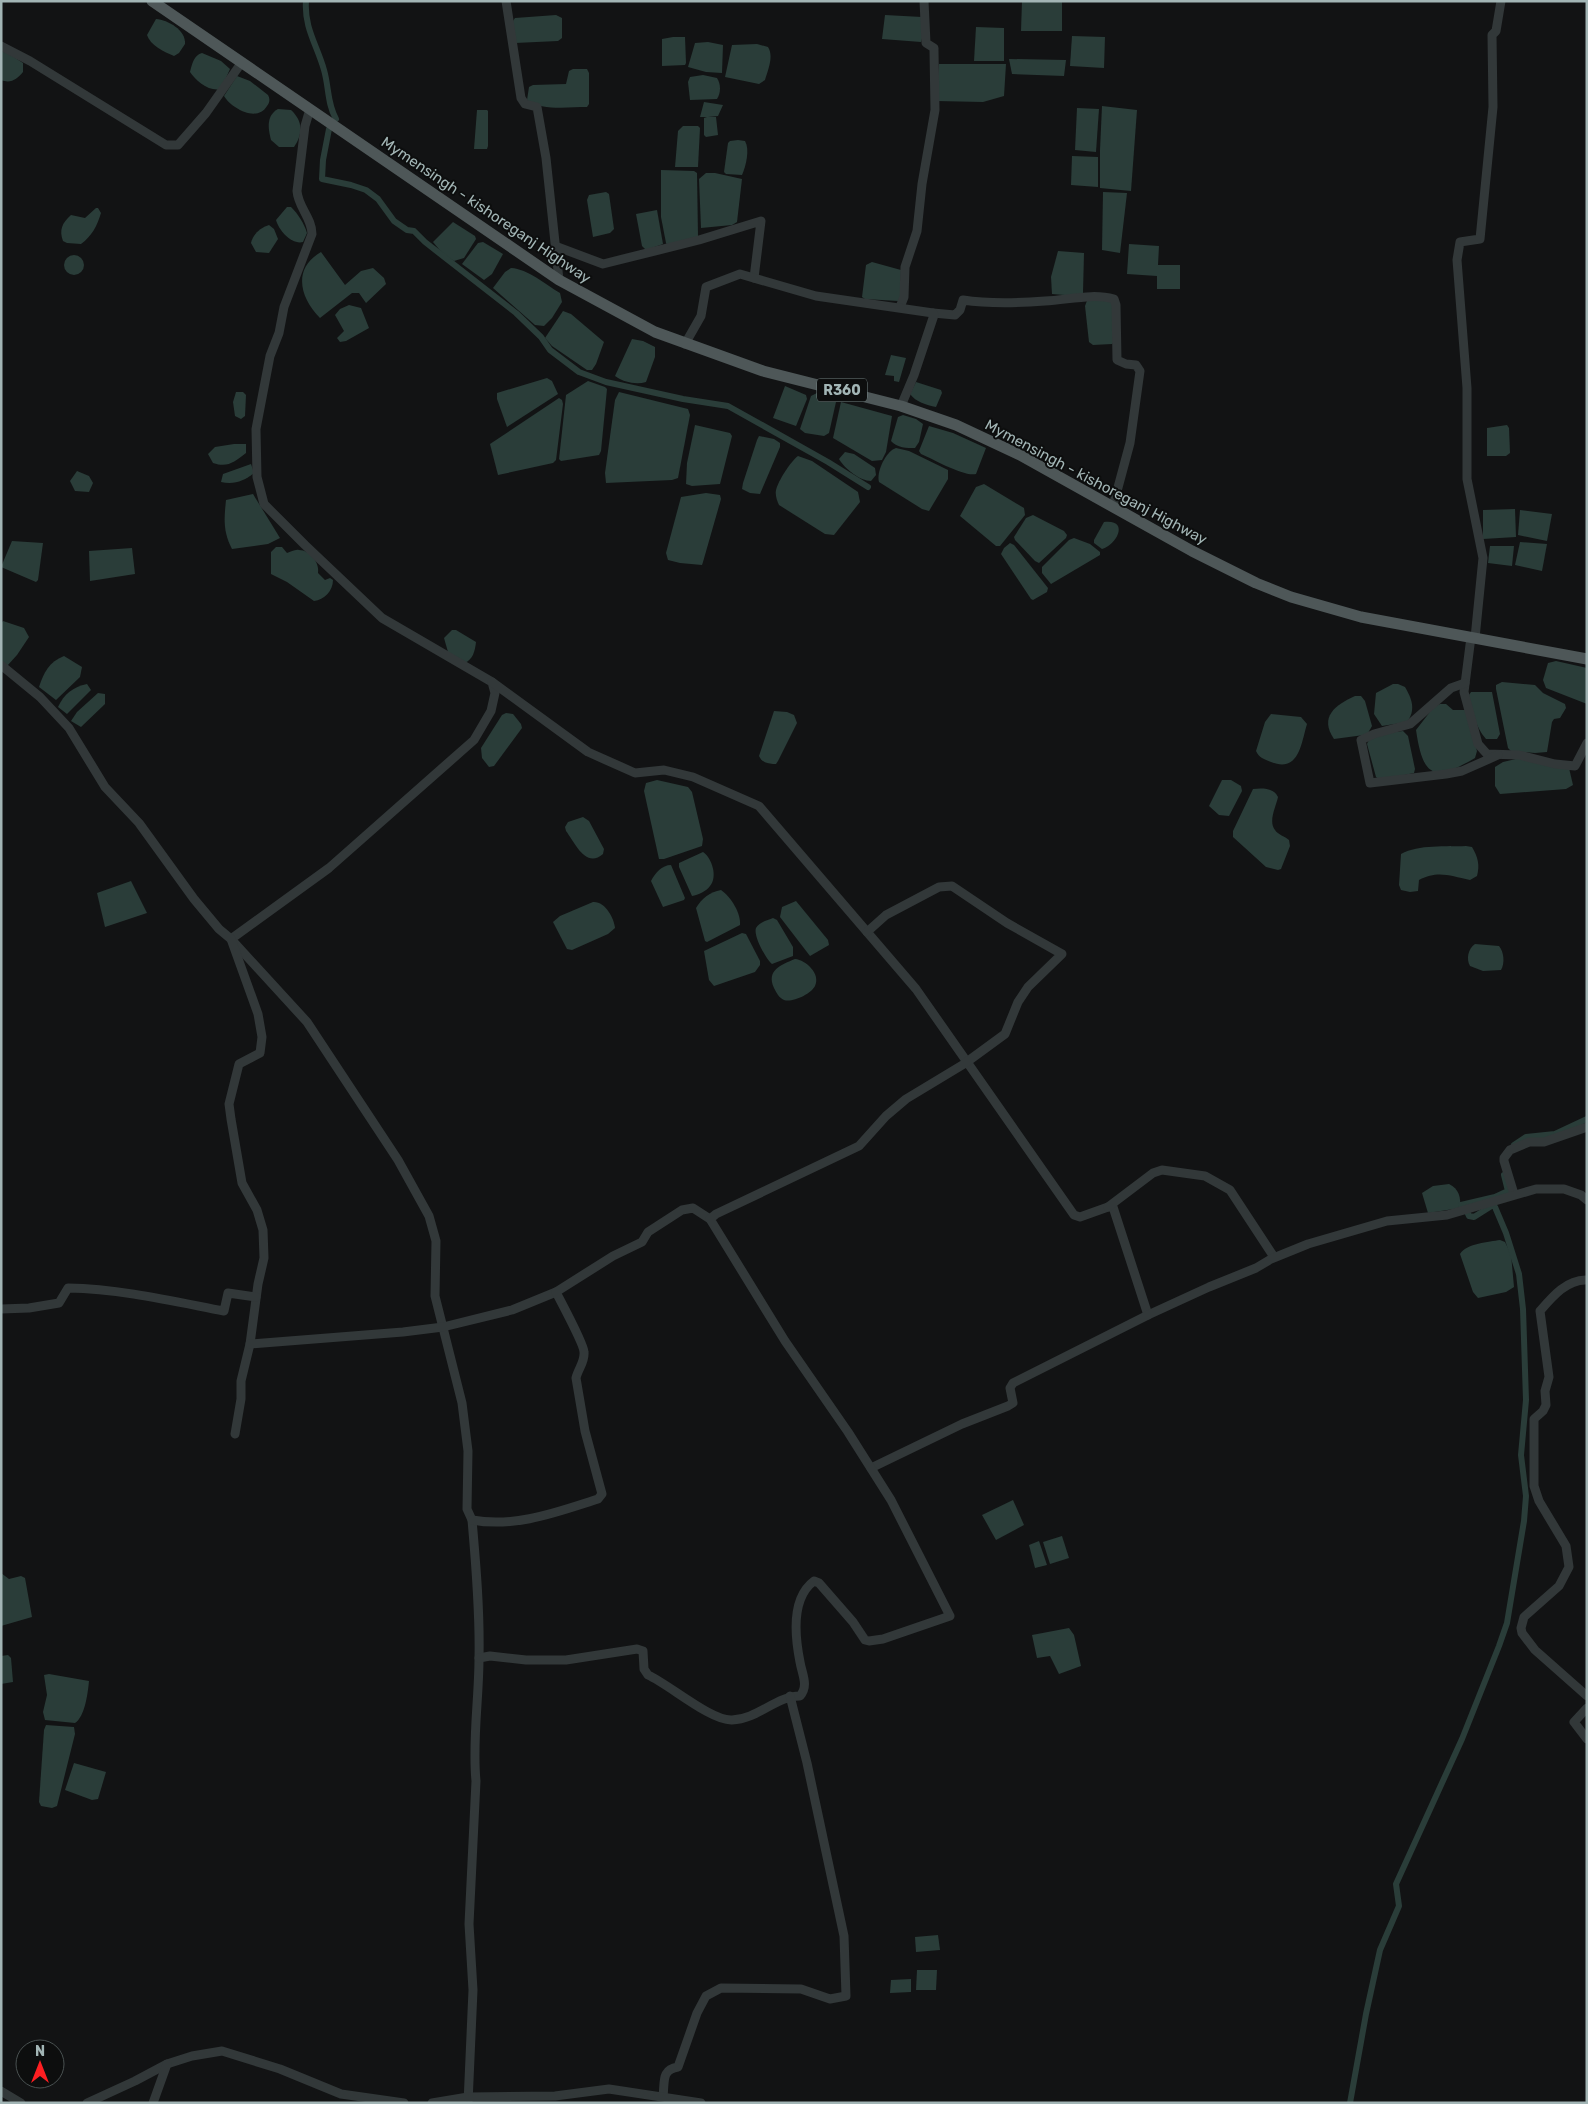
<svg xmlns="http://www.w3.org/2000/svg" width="1588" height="2104" font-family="Rubik,sans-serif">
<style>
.water{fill:#2a3d39}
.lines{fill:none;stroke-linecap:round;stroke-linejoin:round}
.canal{stroke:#2a3d39;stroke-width:6}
.minor{stroke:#323839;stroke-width:9}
.major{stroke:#4e5758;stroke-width:11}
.labels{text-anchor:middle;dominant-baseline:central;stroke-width:4;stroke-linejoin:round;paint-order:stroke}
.shield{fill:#0d0e0e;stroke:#758383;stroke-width:1}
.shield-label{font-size:14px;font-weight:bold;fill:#a2b5b5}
.street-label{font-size:15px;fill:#a2b5b5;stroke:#0d0e0e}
</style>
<rect width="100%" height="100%" fill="#121314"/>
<g class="water">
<path d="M 1022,1 L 1062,1 L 1062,31 L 1021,31 Z"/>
<path d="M 556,15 L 562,18 L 562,38 L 558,41 L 515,43 L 513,21 L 515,18 Z"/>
<path d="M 885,15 L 922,17 L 924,31 L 921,42 L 882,39 Z"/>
<path d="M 156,19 C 168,20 186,30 185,44 L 179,53 L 174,56 C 164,52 150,45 147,35 Z"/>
<path d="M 976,27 L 1004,28 L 1004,61 L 974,61 Z"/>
<path d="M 1072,36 L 1105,37 L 1104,68 L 1070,66 Z"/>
<path d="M 673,37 L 685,37 L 686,63 L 685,65 L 662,66 L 662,39 Z"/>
<path d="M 708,42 L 723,45 L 722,73 L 706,72 L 688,67 L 695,43 Z"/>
<path d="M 757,44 L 768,47 C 774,56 768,70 765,80 L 759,84 L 725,77 L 732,45 Z"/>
<path d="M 1,51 L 8,53 L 23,63 L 23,72 C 17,79 11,84 1,80 Z"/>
<path d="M 202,53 L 221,61 L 230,69 L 221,89 C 209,92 196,81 190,72 C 192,64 194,55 202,53 Z"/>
<path d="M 1009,59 L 1066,60 L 1064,76 L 1012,74 Z"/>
<path d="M 939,64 L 1006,64 L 1004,96 L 983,102 L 936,101 Z"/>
<path d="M 573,69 L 587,69 L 589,73 L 589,104 L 587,107 C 569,107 541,111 527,100 L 529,87 L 533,85 L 566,84 L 569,71 Z"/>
<path d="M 703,75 L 717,78 C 721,84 721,93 717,99 L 690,100 L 688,82 L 690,77 Z"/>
<path d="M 237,76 L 250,81 L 268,95 C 270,99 270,102 267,106 C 257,123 231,108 224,96 Z"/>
<path d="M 704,102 L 723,105 L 718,116 L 708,117 L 716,117 L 718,135 L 706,137 L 704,135 L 704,118 L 707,117 L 700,117 Z"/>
<path d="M 1102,106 L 1137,110 L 1131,191 L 1100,188 L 1100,150 Z"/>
<path d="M 1077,108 L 1099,109 L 1096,152 L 1075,150 Z"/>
<path d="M 278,109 L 291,110 C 303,121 303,134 294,147 L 279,147 L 271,140 C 268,128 266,116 278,109 Z"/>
<path d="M 477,110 L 487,110 L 488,111 L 488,146 L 487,149 L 474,149 Z"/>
<path d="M 683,126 L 698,126 L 700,128 L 698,167 L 675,167 L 678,131 Z"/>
<path d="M 738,140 L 745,141 C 750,149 746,166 742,175 L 726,174 L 724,172 L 728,143 L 730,141 Z"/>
<path d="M 1072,156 L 1098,157 L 1098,187 L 1071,185 Z"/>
<path d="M 661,170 L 694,171 L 697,173 L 698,237 L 667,245 L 666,243 L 661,217 Z"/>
<path d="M 706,173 L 715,173 L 742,179 L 737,222 L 732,225 L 701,228 L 699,179 Z"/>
<path d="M 606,192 L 609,194 L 614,229 L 610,233 L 593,237 L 587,200 L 589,195 Z"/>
<path d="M 1103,192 L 1127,193 L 1120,253 L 1102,250 Z"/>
<path d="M 287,207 L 291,207 C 298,214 304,223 307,233 L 303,242 C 292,245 279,231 276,220 Z"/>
<path d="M 96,208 L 98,208 L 101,213 C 97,226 92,236 81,244 L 67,243 L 63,241 C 59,230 62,223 71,215 L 85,218 Z"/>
<path d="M 657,210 L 663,244 L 646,250 L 642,246 L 636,214 Z"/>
<path d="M 453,222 L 475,236 L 476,239 L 464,258 L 454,261 L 443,254 L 433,242 Z"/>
<path d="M 269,225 L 274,229 L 278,239 L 269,253 L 256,252 L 251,243 C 253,234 260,228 269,225 Z"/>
<path d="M 483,242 L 503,254 L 492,274 L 484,280 L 462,264 L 478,243 Z"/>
<path d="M 1129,244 L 1159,246 L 1158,265 L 1180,265 L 1180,289 L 1157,289 L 1157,274 L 1157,276 L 1127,274 Z"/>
<path d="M 1058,251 L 1084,253 L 1083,293 L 1077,296 L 1052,294 L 1051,277 Z"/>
<path d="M 321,252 L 345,285 L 361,271 L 373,268 L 384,278 L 386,284 L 366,303 L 359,293 L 352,293 L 320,318 C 299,297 293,268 321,252 Z"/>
<circle cx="74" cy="265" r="10"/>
<path d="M 872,262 L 901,270 L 900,297 L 898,301 L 865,299 L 862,297 L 866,265 Z"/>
<path d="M 511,268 C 528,269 545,284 560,293 L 562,302 L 552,318 L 544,326 L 535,325 L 493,288 L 505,272 Z"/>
<path d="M 1088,298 L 1111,301 L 1113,305 L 1114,342 L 1112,344 L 1093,345 L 1089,342 L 1085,306 Z"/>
<path d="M 349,305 L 361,308 L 369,328 L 346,341 L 340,342 L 337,338 L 344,331 L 335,315 L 340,309 Z"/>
<path d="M 563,311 L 571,314 L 604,342 L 596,364 L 592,370 L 587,370 L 552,346 L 545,338 Z"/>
<path d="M 632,339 L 643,341 L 655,347 L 655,357 L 646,382 C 636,385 623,382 615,376 Z"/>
<path d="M 891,355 L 906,358 L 899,382 L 894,381 L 894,376 L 885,375 Z"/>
<path d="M 547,378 L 552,381 L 558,394 L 507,427 L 497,399 L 497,393 Z"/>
<path d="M 588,381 L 605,387 L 607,389 L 601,451 L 599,455 L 561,461 L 559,459 L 566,395 Z"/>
<path d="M 916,382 L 941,390 L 942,393 L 936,407 C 926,405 916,402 910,394 Z"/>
<path d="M 785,386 L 806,395 L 807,399 L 796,426 L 773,418 Z"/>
<path d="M 236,392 L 243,392 L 246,395 L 245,416 L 241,419 L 235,416 L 233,402 Z"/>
<path d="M 619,392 L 688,409 L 690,415 L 678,478 L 672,480 L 606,483 L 605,473 L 615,400 Z"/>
<path d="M 817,393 L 835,398 L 836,402 L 829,433 L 824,436 L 805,433 L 800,429 L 811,396 Z"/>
<path d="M 559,398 L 562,400 L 563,404 L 556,460 L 553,463 L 498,475 L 490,444 Z"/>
<path d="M 841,402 L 892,416 L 886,452 L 882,460 L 872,461 L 833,438 Z"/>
<path d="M 903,415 L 916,419 L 923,424 L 919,442 L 915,448 C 907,448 897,448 891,441 L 898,417 Z"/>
<path d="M 695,425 L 730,433 L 732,436 L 720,484 L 692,486 L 686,484 L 687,463 Z"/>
<path d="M 1507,425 L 1509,428 L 1510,453 L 1506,456 L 1487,456 L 1487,428 Z"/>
<path d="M 929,426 L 953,433 L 986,448 L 976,474 C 964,477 933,459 921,454 L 919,451 Z"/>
<path d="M 759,436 L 774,439 L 780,443 L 780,447 L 760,494 L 750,493 L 742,489 L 743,483 L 757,440 Z"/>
<path d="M 234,444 L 246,444 L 246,453 C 234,462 228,468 213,463 L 208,454 L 215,447 Z"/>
<path d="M 896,448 L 909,451 L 948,470 L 948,479 L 929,511 L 922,509 L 879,482 C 876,472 886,451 896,448 Z"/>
<path d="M 845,452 L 854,454 L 875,468 L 876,475 L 871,481 C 860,481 845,469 839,459 Z"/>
<path d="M 798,456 L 812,461 L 858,492 L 860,502 L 834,535 L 825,534 L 779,505 C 777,501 775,495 776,490 C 778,481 791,461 798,456 Z"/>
<path d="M 251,464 L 254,473 C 244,481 234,485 221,482 L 223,474 Z"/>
<path d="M 77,471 L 89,476 L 93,483 L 89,492 L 75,491 L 70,481 Z"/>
<path d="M 984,484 L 1024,508 L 1025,515 L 1000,546 L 996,546 L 960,516 L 976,487 Z"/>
<path d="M 706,493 L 720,495 L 721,499 L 703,562 L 702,565 L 680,563 L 668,560 L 666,553 L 681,497 Z"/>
<path d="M 253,494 L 280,538 L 268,544 L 232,549 C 223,532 224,519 226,500 Z"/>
<path d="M 1515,509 L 1516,537 L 1483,539 L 1483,510 Z"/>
<path d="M 1520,510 L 1552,514 L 1547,541 L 1518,535 Z"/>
<path d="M 1033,515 L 1064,531 L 1067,535 L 1066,538 L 1039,563 L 1035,561 L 1015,540 L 1014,537 L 1026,518 Z"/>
<path d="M 1104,522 C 1129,519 1118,544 1102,549 L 1094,543 L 1094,540 Z"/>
<path d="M 1074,538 L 1090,544 L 1100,552 L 1100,555 L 1051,584 L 1042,573 L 1042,567 L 1069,540 Z"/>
<path d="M 12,541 L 43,543 L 38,580 L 36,582 L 1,567 Z"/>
<path d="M 1520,542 L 1547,544 L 1542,571 L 1515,565 Z"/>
<path d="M 1010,543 L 1014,545 L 1048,588 L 1047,592 L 1033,600 L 1031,599 L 1001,554 L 1004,548 Z"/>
<path d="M 1490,546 L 1514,546 L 1512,566 L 1488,563 Z"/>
<path d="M 276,547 L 282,547 L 287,553 C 291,552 295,549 299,550 C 310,550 320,563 318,573 L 325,580 L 330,578 L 333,580 C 333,591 324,600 314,601 L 287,582 L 271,574 L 271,552 Z"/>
<path d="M 132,548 L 135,574 L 90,581 L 89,551 Z"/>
<path d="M 3,621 L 24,628 L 29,637 L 17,655 L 7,666 L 1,663 L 1,624 Z"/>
<path d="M 452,630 L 456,630 L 476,642 C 475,651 473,659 465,663 L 448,652 L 444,638 Z"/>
<path d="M 64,656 L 82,667 L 80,677 L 56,700 L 39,687 C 44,672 49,662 64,656 Z"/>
<path d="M 1556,661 L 1587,668 L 1587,704 L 1546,688 L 1543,680 L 1548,663 Z"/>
<path d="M 1502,682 L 1535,685 L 1543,693 L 1565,704 L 1566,708 L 1560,718 L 1554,719 L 1552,722 L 1547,752 L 1535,753 L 1511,751 L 1508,748 L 1496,689 L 1496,685 Z"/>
<path d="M 87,684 L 91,690 L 67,714 L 58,707 C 64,694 73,687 87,684 Z"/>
<path d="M 1393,684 L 1398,684 L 1405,687 C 1412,699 1416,710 1407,722 L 1382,726 L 1374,714 L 1376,693 Z"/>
<path d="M 1471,692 L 1492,692 L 1500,734 L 1497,739 L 1486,739 C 1475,727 1473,711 1469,695 Z"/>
<path d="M 98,693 L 105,694 L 105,704 L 81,727 L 71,721 L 77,712 Z"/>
<path d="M 1355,696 L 1361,696 L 1365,701 L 1372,726 L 1368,733 L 1364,735 L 1334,739 C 1319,717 1335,705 1355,696 Z"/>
<path d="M 1440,704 L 1446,704 L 1453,710 L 1465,710 L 1477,751 L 1475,758 C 1434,782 1423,778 1416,730 L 1433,708 Z"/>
<path d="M 774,711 L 787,712 L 794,715 L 797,723 L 778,761 L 776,764 C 769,764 762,763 759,756 Z"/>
<path d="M 506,713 L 513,714 L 521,724 L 522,728 L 494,766 L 489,767 L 482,758 L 481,748 L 502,715 Z"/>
<path d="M 1271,714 L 1301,717 L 1307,724 C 1301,744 1299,773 1271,762 C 1264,759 1259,758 1256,751 L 1265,722 Z"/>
<path d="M 1403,731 L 1408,736 L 1415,769 L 1414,773 L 1380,780 L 1376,777 L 1367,744 C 1371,733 1392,733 1403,731 Z"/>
<path d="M 1520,758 L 1569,768 L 1573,785 L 1566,789 L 1500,794 L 1495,786 L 1495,767 L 1503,762 Z"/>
<path d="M 657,780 L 688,787 L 692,792 L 703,839 L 702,846 L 664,859 L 659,859 L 644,791 L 646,783 Z"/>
<path d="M 1222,780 L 1231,780 L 1241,786 L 1242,791 L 1229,816 L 1219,815 L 1209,806 Z"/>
<path d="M 1253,789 C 1263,788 1274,788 1278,797 C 1276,807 1268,821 1275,830 C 1278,835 1285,836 1289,840 L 1290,846 L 1281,869 L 1278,870 L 1266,867 L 1233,837 L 1233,831 Z"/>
<path d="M 583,817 L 589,821 L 604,849 L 603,854 C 586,869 575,843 566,831 L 565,827 L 568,822 Z"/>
<path d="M 1466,846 L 1472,847 C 1478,857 1480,865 1477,876 L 1470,880 C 1450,876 1438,870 1419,880 L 1418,891 L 1410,892 L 1401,890 L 1399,885 L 1401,854 C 1419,844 1446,847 1466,846 Z"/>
<path d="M 703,852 C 712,858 718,877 710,886 C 707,891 698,895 692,896 L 679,867 L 679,863 Z"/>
<path d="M 671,865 L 685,898 L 684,900 L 663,907 L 651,881 C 655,873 662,865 671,865 Z"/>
<path d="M 131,881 L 147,913 L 105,927 L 97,893 Z"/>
<path d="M 721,890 C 731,897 741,913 740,925 L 707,942 L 705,941 L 696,908 C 702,898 710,892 721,890 Z"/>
<path d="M 796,901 L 828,940 L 829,945 L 810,956 L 780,917 L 782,907 Z"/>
<path d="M 593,902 C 605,901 614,918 615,928 L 608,934 L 572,950 L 567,949 L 553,922 L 560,916 Z"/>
<path d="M 773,918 L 777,920 L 793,947 L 793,956 L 772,964 C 766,959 753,936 756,928 C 759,922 768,920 773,918 Z"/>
<path d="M 742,933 L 746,934 L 760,961 L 760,965 L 755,972 L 714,986 L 709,980 L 704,951 Z"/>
<path d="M 1475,944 L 1499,946 C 1504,952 1505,963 1501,970 L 1483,971 L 1470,966 C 1466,959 1468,949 1475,944 Z"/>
<path d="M 795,959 C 806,960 821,974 815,986 C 811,994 792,1003 784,1000 C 779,998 776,992 774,988 C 766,970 781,965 795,959 Z"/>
<path d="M 1449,1184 C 1459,1189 1461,1197 1460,1208 L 1428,1213 L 1422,1193 L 1433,1186 Z"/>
<path d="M 1500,1240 L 1505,1242 L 1511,1254 L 1514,1287 L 1506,1292 L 1478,1298 L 1473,1292 L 1460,1254 C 1467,1243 1489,1242 1500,1240 Z"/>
<path d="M 1013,1500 L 1024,1525 L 996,1540 L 982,1515 Z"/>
<path d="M 1062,1536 L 1069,1558 L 1050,1564 L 1043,1542 Z"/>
<path d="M 1039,1541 L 1047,1565 L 1035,1568 L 1029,1545 Z"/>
<path d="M 1,1573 L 9,1579 L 21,1576 L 25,1578 L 32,1617 L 1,1626 Z"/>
<path d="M 1069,1628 L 1074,1635 L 1081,1666 L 1059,1674 L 1050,1656 L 1037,1658 L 1032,1635 Z"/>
<path d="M 8,1655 L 11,1658 L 13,1682 L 1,1684 L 1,1656 Z"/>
<path d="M 49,1674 L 89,1681 C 88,1692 85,1717 75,1723 L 45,1720 L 43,1712 L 47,1695 L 44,1675 Z"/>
<path d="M 46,1725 L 74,1727 L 75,1734 L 57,1806 L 52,1808 L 41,1806 L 39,1802 L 44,1730 Z"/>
<path d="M 74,1763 L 106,1772 L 98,1799 L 92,1800 L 65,1790 Z"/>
<path d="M 938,1935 L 940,1950 L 916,1952 L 915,1937 Z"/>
<path d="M 917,1970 L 937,1970 L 936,1990 L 916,1990 Z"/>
<path d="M 911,1979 L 911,1992 L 890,1993 L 891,1980 Z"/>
</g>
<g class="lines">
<g class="canal">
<path d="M 306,1 C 304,28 317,45 324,70 C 329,87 327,103 336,119"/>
<path d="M 329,129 L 323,160 L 322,179 L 351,185 L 366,190 L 378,199 L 394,221 L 407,230 L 414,231 L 425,242 L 516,313 L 541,337 L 550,350 L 579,372 L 606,382 L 683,399 L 728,406 L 828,462 L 868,487"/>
<path d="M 1514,1145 L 1526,1137 L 1555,1134 L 1587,1119"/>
<path d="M 1461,1205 L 1495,1197 L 1508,1191 L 1504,1175"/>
<path d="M 1350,2103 L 1366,2014 L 1380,1950 L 1399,1906 L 1396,1884 L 1462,1739 L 1499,1646 L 1507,1623 L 1524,1521 L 1526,1496 L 1521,1455 L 1526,1400 L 1523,1309 L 1519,1274 L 1506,1233 L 1495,1207 L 1493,1205 L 1474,1217 L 1469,1216 L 1464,1205"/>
</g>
<g class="minor">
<path d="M 506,1 L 521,98 L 525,104 L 537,107 L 546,158 L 559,280"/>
<path d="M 1,46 L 30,61 L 166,145 L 178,145 L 206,113 L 242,62"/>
<path d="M 310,109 L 305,126 L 297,191 C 298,207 312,218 312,234 L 284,307 L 279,333 L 270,356 L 256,429 L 257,477 L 264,504 L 305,545 L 382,618 L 492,682 L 495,693 L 491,711 L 474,740 L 329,868 L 231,939 L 307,1022 L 398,1160 L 429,1216 L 436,1241 L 435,1296 L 462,1403 L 468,1451 L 467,1509 L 472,1520 C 476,1565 480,1612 479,1658 C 479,1699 472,1741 476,1781 L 469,1924 L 473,1990 L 468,2103"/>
<path d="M 555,246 L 603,264 L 699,240 L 761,221 L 754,278"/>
<path d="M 900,307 L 904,297 L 905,267 L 917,231 L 922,184 L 935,110 L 934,51 L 934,48 L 926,43 L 924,1"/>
<path d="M 933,313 L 955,315 L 960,310 L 963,300 C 990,304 1018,303 1045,301 C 1068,300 1092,293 1114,299 L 1116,305 L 1117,360 L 1126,364 L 1136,365 L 1140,371 L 1130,443 L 1113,506"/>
<path d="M 685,344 L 701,316 L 706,287 L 740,274 L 816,296 L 933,313 L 934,315 L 914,375 L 901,406"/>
<path d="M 1471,637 L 1464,692 L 1478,744 L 1487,754 L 1519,755 L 1555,764 L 1575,766 L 1587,743"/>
<path d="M 1475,638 L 1483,558 L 1467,479 L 1467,388 L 1457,260 L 1460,242 L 1480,239 L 1493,107 L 1492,35 L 1496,31 L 1501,1"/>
<path d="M 1,665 L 40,697 L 69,728 L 105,787 L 139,823 L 194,899 L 219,929 L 231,939 L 258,1014 L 262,1037 L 260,1053 L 239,1064 L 229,1104 L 231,1119 L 242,1183 L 257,1210 L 263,1230 L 264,1258 L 258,1284 L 250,1344 L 241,1381 L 241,1399 L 235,1434"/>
<path d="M 492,682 L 588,752 L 635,773 L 664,770 L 693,777 L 759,806 L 916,989 L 1074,1215 L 1080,1217 L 1108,1207 L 1113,1207 L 1148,1315"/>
<path d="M 1465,683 L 1451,688 L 1410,724 L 1374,734 L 1361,740 L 1370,783 L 1446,774 L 1462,771 L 1498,755"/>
<path d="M 1514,1194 L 1504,1161 L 1504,1158 L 1510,1150 L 1529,1142 L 1544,1142 L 1587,1127"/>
<path d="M 1108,1207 L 1153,1173 L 1162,1170 L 1205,1176 L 1230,1190 L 1274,1257"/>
<path d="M 1587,1280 C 1567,1279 1552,1297 1540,1311 L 1549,1377 L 1545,1391 L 1546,1405 L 1543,1411 L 1534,1419 L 1534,1486 L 1539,1501 L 1566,1546 L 1569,1567 L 1559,1586 L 1524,1617 L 1521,1628 L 1522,1633 L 1535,1650 L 1587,1696"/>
<path d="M 1,1309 L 29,1308 L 59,1303 L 68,1288 C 121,1289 172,1301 224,1311 L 228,1293 L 256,1297"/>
<path d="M 250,1344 L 403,1332 L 443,1327 L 512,1310 L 556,1292"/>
<path d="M 871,1468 L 962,1424 L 1008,1406 L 1013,1403 L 1010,1388 L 1013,1383 L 1148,1315 L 1209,1287 L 1256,1268 L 1271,1259 L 1308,1244 L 1387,1221 L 1447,1215 L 1536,1189 L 1564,1189 L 1581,1195 L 1587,1200"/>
<path d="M 472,1520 C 516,1528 557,1512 598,1499 L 602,1494 L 585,1431 L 576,1378 C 578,1369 585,1362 584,1352 C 584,1344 561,1302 556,1292 L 613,1256 L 642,1242 L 648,1232 L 682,1210 L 693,1208 L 710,1219"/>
<path d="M 479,1658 L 490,1656 L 526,1660 L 566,1660 L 637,1649 L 643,1651 L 644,1669 L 648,1675 C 670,1685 711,1721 732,1720 C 758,1719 776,1696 800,1696 C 809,1686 802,1674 800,1662 C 795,1637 791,1598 814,1581 L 819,1583 L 853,1622 L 865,1640 L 869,1641 L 883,1639 L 950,1616 L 891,1500 L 848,1432 L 785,1341 L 710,1219 L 716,1214 L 859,1146 L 886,1116 L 906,1099 L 964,1064 L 1005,1034 L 1018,1002 L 1028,987 L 1062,954 L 1007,923 L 952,886 L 939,887 L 886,915 L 867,932"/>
<path d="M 1587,1708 L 1574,1722 L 1587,1739"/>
<path d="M 1,2091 L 21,2103"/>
<path d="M 663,2096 C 665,2081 661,2070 678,2067 L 697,2013 L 706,1996 L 721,1988 L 801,1989 L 830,1999 L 846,1996 L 844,1936 L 807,1763 L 790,1696"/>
<path d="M 87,2103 L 135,2081 L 167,2064 L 192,2056 L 222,2051 L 280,2069 L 341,2094 L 404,2103"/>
<path d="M 153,2103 L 167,2064"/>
<path d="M 432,2103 L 468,2097 L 555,2096 L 609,2089 L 701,2103"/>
</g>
<path class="major" d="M 152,1 L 559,280 L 655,332 L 763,371 L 901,406 L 956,425 L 1020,455 L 1192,551 L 1256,583 L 1291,597 L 1361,617 L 1587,659"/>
</g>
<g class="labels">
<rect class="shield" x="817" y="378.5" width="50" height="23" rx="4"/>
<g class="shield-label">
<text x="842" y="390">R360</text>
</g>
<g class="street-label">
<text transform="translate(486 210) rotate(34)">Mymensingh - kishoreganj Highway</text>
<text transform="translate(1096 482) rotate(28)">Mymensingh - kishoreganj Highway</text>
</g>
</g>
<rect width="1588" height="2104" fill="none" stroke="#a2b5b5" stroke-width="5"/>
<g transform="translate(40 2064)"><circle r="24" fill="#0d0e0e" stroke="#495151"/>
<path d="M0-4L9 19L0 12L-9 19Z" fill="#fe1f22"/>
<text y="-8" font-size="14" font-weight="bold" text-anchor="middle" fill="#a2b5b5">N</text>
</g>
</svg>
